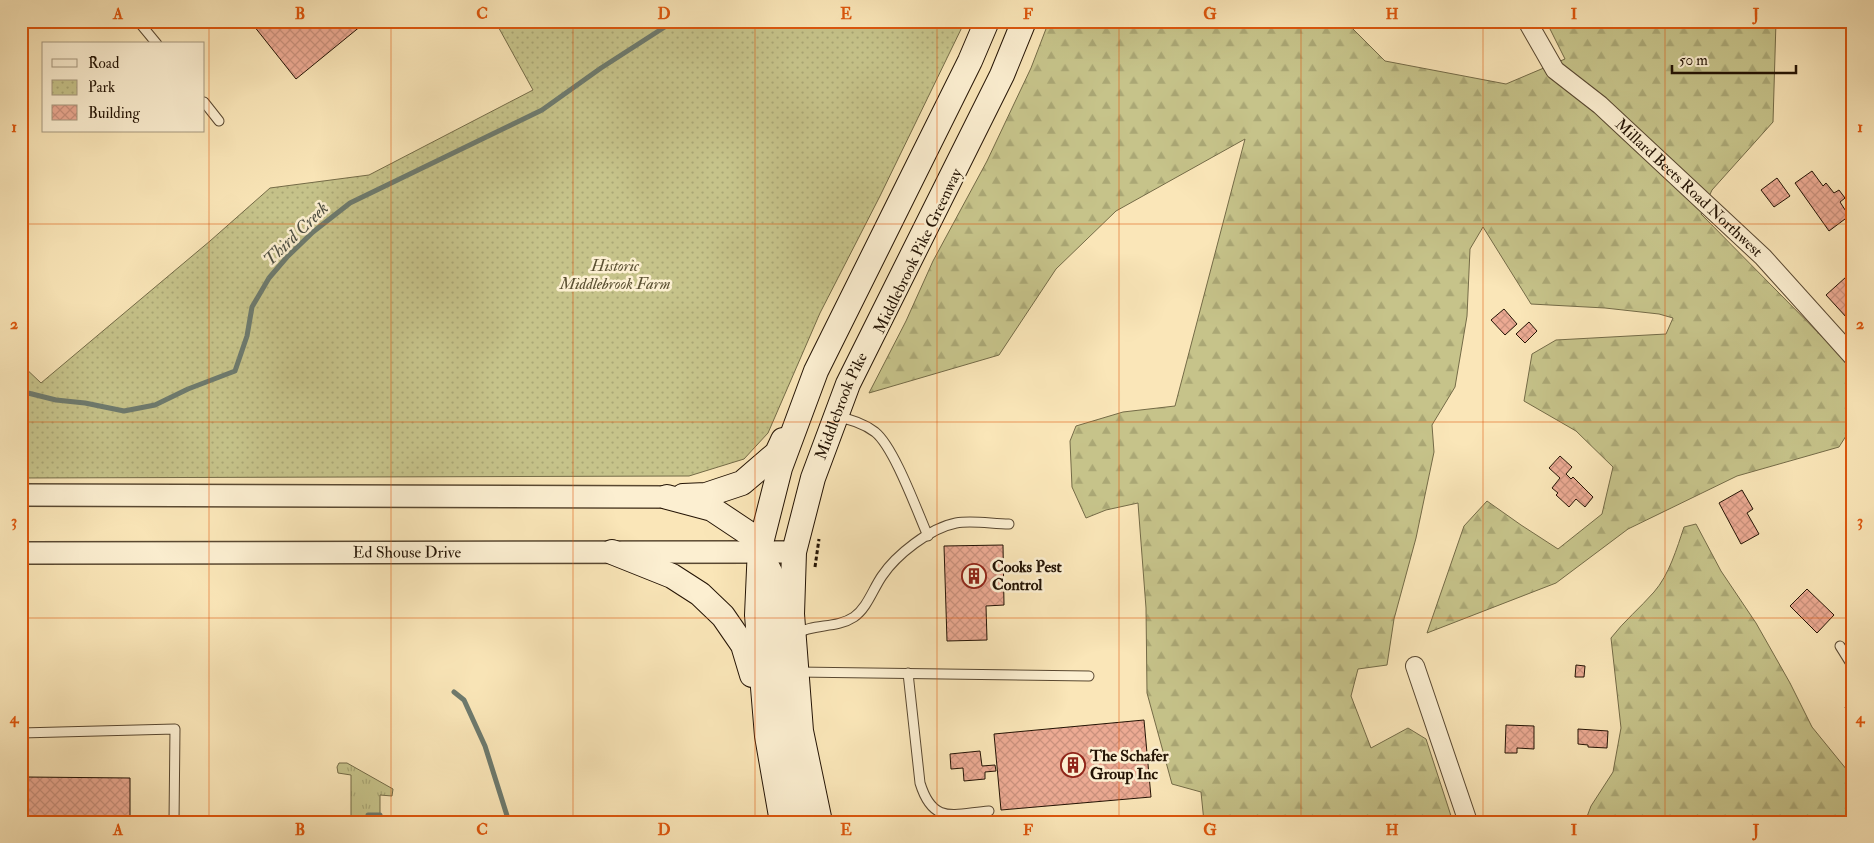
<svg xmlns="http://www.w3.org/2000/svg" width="1874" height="843" font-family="'IM FELL Double Pica',serif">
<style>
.grass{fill:url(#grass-tufts);stroke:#746b47}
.forest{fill:url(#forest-firs);stroke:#746b47}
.park{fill:url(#park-dots);stroke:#746b47}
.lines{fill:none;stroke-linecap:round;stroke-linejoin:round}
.stream{stroke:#6d7a6e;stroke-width:5}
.building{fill:url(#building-cross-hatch);stroke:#231304}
.service-casing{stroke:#594831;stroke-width:11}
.minor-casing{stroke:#594831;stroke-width:20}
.tertiary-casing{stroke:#594831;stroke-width:24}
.secondary-casing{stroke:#231304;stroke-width:26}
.path{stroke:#231304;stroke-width:3;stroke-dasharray:4 2.5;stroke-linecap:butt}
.service{stroke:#fcefd1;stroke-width:9}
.minor{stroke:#fcefd1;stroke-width:18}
.tertiary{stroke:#fcefd1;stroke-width:21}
.secondary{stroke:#fcefd1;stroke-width:24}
.grid{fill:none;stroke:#de560c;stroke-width:1;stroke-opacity:0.55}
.labels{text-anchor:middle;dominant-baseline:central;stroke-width:5;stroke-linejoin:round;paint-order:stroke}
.street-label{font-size:16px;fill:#231304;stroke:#fcefd1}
.park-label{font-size:16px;font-style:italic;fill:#5c5133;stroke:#fcefd1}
.poi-label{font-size:16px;font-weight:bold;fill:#231304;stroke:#fcefd1;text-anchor:start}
.water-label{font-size:18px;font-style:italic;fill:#4e4f42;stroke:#fcefd1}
.neatline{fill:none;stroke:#de560c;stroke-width:2}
.grid-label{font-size:16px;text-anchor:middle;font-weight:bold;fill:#de560c}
</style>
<defs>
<pattern id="grass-tufts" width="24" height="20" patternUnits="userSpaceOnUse" patternTransform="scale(1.25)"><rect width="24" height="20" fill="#c6c38a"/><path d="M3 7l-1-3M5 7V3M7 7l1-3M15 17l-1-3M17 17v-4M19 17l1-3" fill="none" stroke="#aaa775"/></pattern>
<pattern id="forest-firs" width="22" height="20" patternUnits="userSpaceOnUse" patternTransform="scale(1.25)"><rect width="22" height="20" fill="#c6c38a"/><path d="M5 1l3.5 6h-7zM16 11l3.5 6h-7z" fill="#aaa775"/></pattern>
<pattern id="park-dots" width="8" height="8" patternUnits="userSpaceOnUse" patternTransform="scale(1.25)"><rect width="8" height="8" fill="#c6c38a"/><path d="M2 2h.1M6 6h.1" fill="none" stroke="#aaa775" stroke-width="1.8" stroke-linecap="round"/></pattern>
<pattern id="building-cross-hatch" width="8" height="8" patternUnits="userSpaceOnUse" patternTransform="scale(1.25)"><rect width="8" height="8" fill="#ecaa93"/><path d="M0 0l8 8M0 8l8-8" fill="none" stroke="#ca917d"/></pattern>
</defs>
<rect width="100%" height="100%" fill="#fae6b8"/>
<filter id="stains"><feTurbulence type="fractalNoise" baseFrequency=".004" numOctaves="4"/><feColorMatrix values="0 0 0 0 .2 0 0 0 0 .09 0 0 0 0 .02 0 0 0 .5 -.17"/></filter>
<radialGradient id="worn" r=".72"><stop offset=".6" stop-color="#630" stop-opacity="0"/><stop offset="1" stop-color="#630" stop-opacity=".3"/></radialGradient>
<path class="grass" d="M 339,763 L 347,763 L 393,789 L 392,796 L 380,795 L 380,822 L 351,822 L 351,775 L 338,773 L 337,767 Z"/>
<g class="forest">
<path d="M 1049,21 L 1345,21 L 1385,61 L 1506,84 L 1565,59 L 1546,21 L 1776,21 L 1773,122 L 1712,190 L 1701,214 L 1853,368 L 1853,425 L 1839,447 L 1737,476 L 1628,529 L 1556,583 L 1427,633 L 1464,526 L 1487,501 L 1521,525 L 1558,549 L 1602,514 L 1613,467 L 1576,431 L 1524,401 L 1532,354 L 1556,340 L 1666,334 L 1673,318 L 1659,314 L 1605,308 L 1531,304 L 1483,227 L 1470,249 L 1467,316 L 1455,387 L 1432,425 L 1434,452 L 1416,538 L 1394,619 L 1387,665 L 1358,669 L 1351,696 L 1371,748 L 1408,728 L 1426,739 L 1453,822 L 1204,822 L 1201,792 L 1172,784 L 1147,693 L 1146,608 L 1138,503 L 1106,510 L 1086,518 L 1072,487 L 1070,441 L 1076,426 L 1123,412 L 1175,406 L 1245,139 L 1116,211 L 1056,269 L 999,355 L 869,393 L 906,321 L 933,261 L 987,161 L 1031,68 Z"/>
<path d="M 1696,524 L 1721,571 L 1756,623 L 1790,683 L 1812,727 L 1847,770 L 1853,773 L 1853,822 L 1585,822 L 1591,806 L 1613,772 L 1621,728 L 1611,638 C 1624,621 1640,608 1654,592 C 1669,575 1677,548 1684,527 Z"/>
</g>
<path class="park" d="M 495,21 L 965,21 L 880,196 L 820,313 L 768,433 L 744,459 L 689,476 L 21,478 L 21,364 L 41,383 L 210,241 L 270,188 L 369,175 L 533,90 Z"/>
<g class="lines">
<g class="stream">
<path d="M 21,388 L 28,393 L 56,400 L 85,403 L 124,411 L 155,405 L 188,389 L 235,371 L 247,336 L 252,307 L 269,278 L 287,257 L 313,232 L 350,203 L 542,110 L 601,68 L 674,21"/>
<path d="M 454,692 L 464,700 L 485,746 L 509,822"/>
<path d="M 368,815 L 380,815"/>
</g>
</g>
<g class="building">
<path d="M 250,21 L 367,21 L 296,79 Z"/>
<path d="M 1812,171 L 1823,186 L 1826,183 L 1834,193 L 1839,190 L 1845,198 L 1840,202 L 1849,216 L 1829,231 L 1795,183 Z"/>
<path d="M 1777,178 L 1790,196 L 1774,207 L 1761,190 Z"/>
<path d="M 1846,277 L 1853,284 L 1853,313 L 1847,318 L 1826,295 Z"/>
<path d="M 1504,309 L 1517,324 L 1505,335 L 1491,320 Z"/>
<path d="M 1529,322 L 1537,331 L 1525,343 L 1516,334 Z"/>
<path d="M 1560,456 L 1572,467 L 1566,474 L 1571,479 L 1573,477 L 1593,497 L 1585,507 L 1576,499 L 1569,507 L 1556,495 L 1558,493 L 1552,488 L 1560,478 L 1549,468 Z"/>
<path d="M 1742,490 L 1753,509 L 1747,513 L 1759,534 L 1741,544 L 1719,503 Z"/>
<path d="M 1003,545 L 1004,605 L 986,606 L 987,640 L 947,641 L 944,546 Z"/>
<path d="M 1807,589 L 1834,615 L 1817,633 L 1790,606 Z"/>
<path d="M 1576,665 L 1585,666 L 1584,677 L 1575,677 Z"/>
<path d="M 1853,703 L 1853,722 L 1845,707 Z"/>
<path d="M 1144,720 L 1151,797 L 1001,810 L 994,734 Z"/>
<path d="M 1506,725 L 1534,726 L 1534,749 L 1517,748 L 1517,753 L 1505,753 Z"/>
<path d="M 1578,729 L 1608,731 L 1607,748 L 1588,747 L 1588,745 L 1578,744 Z"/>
<path d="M 980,751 L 982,766 L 995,765 L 996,771 L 985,772 L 985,779 L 964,781 L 963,768 L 951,769 L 950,754 Z"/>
<path d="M 21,763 L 27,763 L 27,777 L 130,778 L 130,822 L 21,822 Z"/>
</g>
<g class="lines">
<defs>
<g id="service">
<path d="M 138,21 L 157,44"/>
<path d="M 204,102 L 219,121"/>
<path d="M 836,417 C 851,419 863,423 875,432 C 894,447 917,511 928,536"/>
<path d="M 796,634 C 813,623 836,629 854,617 C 867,608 873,589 882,576 C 896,555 930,528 956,523 C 972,520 993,524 1009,524"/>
<path d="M 1840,646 L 1853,667"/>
<path d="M 797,672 L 1089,676"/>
<path d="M 908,673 L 920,783 C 933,825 953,814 989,811"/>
<path d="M 21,733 L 175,729 L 174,822"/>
</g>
<g id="minor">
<path id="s1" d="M 1527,21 L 1555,70 L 1600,105 L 1763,257 L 1853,357"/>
<path d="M 1415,666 L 1468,822"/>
</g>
<g id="tertiary">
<path d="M 21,495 L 667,497"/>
<path id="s2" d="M 21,553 L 794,552"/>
</g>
<g id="secondary">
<path d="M 683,496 L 706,495 L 742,483 L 777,453 L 783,440"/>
<path d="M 667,497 L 712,509 L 751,535 L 771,574 L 777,611 L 785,740 L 802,822"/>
<path d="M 612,552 L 672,576 L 700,594 L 723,616 L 743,645 L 752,675"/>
<path d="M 782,822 L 767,736 L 757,615 L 760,547 L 780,468 L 816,371 L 970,61 L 987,21"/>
<path id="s3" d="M 820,822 L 801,731 L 792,614 L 794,552 L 813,478 L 848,384 L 1002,75 L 1024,21"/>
</g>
</defs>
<use href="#service" class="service-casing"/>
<use href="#minor" class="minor-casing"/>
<use href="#tertiary" class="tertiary-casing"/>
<use href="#secondary" class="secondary-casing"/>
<path class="path" d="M 815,567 L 819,539"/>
<use href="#service" class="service"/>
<use href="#minor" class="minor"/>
<use href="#tertiary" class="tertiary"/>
<use href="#secondary" class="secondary"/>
</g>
<path class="grid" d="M 209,21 L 209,822M 391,21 L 391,822M 573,21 L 573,822M 755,21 L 755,822M 937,21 L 937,822M 1119,21 L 1119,822M 1301,21 L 1301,822M 1483,21 L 1483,822M 1665,21 L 1665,822M 21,224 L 1853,224M 21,422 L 1853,422M 21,618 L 1853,618"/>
<defs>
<symbol id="building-ring" viewBox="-11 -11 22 22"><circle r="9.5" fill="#fcefd1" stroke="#8f2418" stroke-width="1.5"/><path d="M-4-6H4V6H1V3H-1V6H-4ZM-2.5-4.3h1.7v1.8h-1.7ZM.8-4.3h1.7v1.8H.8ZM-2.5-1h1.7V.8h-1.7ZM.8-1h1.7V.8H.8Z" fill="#8f2418"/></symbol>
</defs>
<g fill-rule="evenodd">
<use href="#building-ring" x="960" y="562" width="28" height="28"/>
<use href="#building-ring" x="1059" y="751" width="28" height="28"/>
</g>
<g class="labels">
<g class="street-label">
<text stroke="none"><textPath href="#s1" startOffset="235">Millard Beets Road Northwest</textPath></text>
<text transform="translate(918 251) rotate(-64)">Middlebrook Pike Greenway</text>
<text stroke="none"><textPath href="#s3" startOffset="426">Middlebrook Pike</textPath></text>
<text stroke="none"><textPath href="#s2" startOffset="386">Ed Shouse Drive</textPath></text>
</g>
<g class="park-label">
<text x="615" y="266">Historic<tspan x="615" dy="18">Middlebrook Farm</tspan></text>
</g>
<g class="poi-label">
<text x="992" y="567">Cooks Pest<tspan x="992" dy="18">Control</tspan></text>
<text x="1090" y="756">The Schafer<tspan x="1090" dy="18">Group Inc</tspan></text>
</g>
<g class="water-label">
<text transform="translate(296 234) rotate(-44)">Third Creek</text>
</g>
</g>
<rect width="1874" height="843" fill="none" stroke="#fae6b8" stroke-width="55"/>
<rect x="42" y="42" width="162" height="90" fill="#fcefd1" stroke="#a5977f"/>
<rect x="52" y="59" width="25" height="8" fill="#fcefd1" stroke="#a5977f"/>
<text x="88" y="68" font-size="15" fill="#231304">Road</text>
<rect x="52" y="80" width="25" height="15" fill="url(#park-dots)" stroke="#a5977f"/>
<text x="88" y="92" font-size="15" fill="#231304">Park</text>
<rect x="52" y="105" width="25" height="15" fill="url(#building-cross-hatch)" stroke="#a5977f"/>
<text x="88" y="118" font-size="15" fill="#231304">Building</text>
<path d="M1672 65v8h124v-8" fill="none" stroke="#231304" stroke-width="2.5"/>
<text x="1679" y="65" font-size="15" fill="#231304" stroke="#fcefd1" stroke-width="4" paint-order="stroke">50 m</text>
<rect x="28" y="28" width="1818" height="788" class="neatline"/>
<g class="grid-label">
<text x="118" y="19">A</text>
<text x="300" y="19">B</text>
<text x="482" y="19">C</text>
<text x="664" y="19">D</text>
<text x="846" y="19">E</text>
<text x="1028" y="19">F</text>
<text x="1210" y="19">G</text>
<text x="1392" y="19">H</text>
<text x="1574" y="19">I</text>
<text x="1756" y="19">J</text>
<text x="14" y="132">1</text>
<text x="1860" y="132">1</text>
<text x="14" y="329">2</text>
<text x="1860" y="329">2</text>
<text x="14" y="526">3</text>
<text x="1860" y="526">3</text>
<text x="14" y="723">4</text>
<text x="1860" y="723">4</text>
<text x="118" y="835">A</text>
<text x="300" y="835">B</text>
<text x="482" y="835">C</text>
<text x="664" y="835">D</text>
<text x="846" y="835">E</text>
<text x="1028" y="835">F</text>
<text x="1210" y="835">G</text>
<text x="1392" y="835">H</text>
<text x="1574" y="835">I</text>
<text x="1756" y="835">J</text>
</g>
<rect width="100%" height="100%" filter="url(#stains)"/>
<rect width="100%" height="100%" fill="url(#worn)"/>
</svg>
